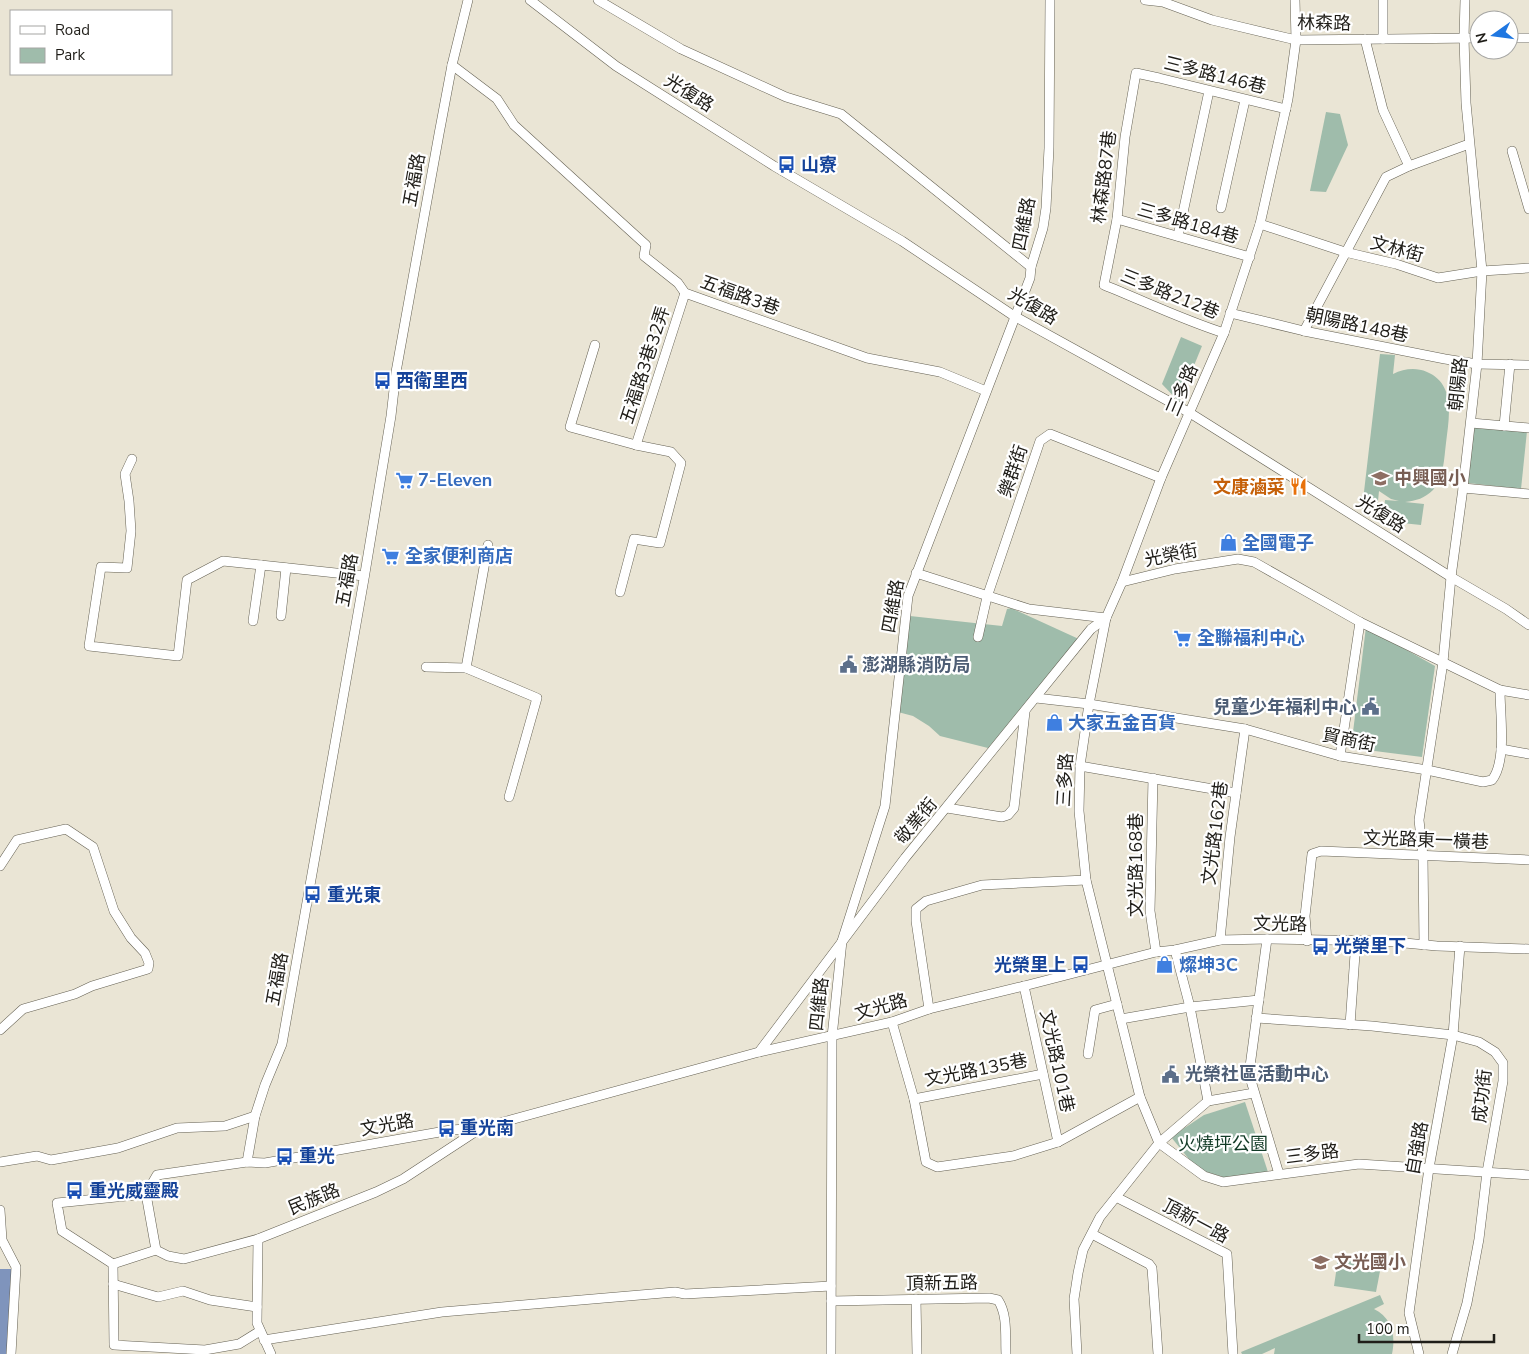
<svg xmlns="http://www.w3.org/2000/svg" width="1529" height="1354" font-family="'Nunito Sans','Noto Sans TC',sans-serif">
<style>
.green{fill:#9fbcab}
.water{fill:#7f94bc}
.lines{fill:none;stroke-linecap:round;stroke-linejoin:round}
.minor-casing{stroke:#656153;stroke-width:10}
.minor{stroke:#fff;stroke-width:9}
.labels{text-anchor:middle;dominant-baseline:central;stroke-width:4.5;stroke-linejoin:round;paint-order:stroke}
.street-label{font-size:18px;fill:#1f1d18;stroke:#fff}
.transit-label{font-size:18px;font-weight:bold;fill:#164399;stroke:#fff;text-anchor:start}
.education-label{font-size:18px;font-weight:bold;fill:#785e54;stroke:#fff;text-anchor:start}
.shop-label{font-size:18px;font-weight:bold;fill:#366cbe;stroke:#fff;text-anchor:start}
.food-label{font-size:18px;font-weight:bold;fill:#c56008;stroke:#fff;text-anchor:end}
.service-label{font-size:18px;font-weight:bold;fill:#4e5e75;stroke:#fff;text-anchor:start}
.park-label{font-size:18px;fill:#123b27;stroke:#fff}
</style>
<rect width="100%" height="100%" fill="#eae5d5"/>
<g class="green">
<path d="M 1326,112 L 1340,114 L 1348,145 L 1326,192 L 1310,191 Z"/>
<path d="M 1181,337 L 1202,346 L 1179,402 L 1162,384 Z"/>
<path d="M 1380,354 L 1395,355 L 1393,374 C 1404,369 1415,367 1427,372 C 1456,384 1449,418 1446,443 C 1444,459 1444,477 1433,490 C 1425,498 1416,501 1405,502 L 1424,504 L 1421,525 L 1383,521 L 1385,500 L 1399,501 L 1391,499 L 1379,491 L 1377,511 L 1362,509 Z"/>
<path d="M 1474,427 L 1527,431 L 1521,489 L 1468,483 Z"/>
<path d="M 1011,608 L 1081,640 L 988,748 L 940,736 L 929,726 L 913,716 L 898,712 L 910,616 L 1002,626 L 1007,609 Z"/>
<path d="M 1366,627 L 1435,666 L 1422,757 L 1351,748 Z"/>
<path d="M 1245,1102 L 1268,1172 L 1226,1178 L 1197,1169 L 1171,1137 L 1204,1115 Z"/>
<path d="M 1338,1259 L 1381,1266 L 1376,1292 L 1334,1286 Z"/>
<path d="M 1380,1295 L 1384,1304 L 1374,1309 C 1392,1318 1396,1335 1392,1354 L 1274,1354 L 1275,1348 L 1262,1354 L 1242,1354 L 1241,1352 Z"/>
</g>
<path class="water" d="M 0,1269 L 14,1269 L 9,1354 L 0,1354 Z"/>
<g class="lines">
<defs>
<g id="minor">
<path d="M 530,0 L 616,66 L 774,166 L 902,241 L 1014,316 L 1190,413 L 1451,577 L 1506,609 L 1529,625"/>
<path d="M 598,0 L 681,49 L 786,97 L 841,114 L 1031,267"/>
<path d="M 1145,0 L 1163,2 L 1212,20 L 1296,40 L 1479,38"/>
<path d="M 1295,0 L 1296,40 L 1288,99 L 1260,224 L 1224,333 L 1161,478 L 1122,582 L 1106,618 L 1089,704 L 1080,766 L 1079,811 L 1086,880 L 1140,1097 L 1159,1143 L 1204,1176 L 1223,1182 L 1359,1164 L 1529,1175"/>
<path d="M 1509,38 L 1529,38"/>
<path d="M 1365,39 L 1383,110 L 1409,166"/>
<path d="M 1383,39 L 1383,0"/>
<path d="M 452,65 L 497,99 L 514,125 L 646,245 L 644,256 L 678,283 L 685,293 L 867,358 L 940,372 L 986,391"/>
<path d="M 1512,151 L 1529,209"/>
<path d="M 1221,208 L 1245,100"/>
<path d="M 1117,219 L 1250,257"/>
<path d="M 1260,224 L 1345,252 L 1396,264 L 1438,278 L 1482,271 L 1529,268"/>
<path d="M 1178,236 L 1209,91"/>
<path d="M 1230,313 L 1304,331 L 1445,359 L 1477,364 L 1529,365"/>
<path d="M 1304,331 L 1386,177 L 1409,166 L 1469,144"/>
<path d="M 1224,333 C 1183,320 1144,301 1104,285 L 1117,219 L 1125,137 L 1136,73 L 1159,78 L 1286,109"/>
<path d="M 595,345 L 570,427 L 636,445"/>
<path d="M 1471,423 L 1529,428"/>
<path d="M 1504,426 L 1510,364"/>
<path d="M 132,459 L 125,474 L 129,501 L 131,531 L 127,568 L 101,567 L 89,646 L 178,656 L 187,580 L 223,561 L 364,576"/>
<path d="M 1463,488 L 1529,494"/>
<path d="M 916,573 L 1029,609 L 1106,618"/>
<path d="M 1122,582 L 1175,569 L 1238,559 L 1254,562 L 1360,622 L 1500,690 L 1529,695"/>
<path d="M 620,592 L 634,539 L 660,543 L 681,463 L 671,452 L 636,445 L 685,293"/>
<path d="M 281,616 L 286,568"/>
<path d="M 253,621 L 261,565"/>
<path d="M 978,637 L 987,597 L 1040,441 L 1050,434 L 1161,478"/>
<path d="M 426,667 L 466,668 L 537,698 L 509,797"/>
<path d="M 466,668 L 488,545"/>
<path d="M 1036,698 L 1089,704 L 1245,729 L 1340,756 L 1427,770 L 1483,782 L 1492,780 C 1507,761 1500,715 1500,690"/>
<path d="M 1501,749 L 1529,754"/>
<path d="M 1340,756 L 1360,622"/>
<path d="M 1080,766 L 1236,793"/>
<path d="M 1153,778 L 1150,911 L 1156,952"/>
<path d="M 947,808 L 1002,817 L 1008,815 L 1014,808 L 1025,712"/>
<path d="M 0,866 L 17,840 L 66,829 L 93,847 L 114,911 L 131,938 L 145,953 L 149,963 L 148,969 L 92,986 L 75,994 L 23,1009 L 0,1030"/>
<path d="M 1267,939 L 1249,1074 L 1279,1174"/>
<path d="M 1220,940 L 1230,837 L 1245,729"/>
<path d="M 1307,941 L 1305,916 L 1312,854 L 1321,851 L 1529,860"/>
<path d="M 1424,945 L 1423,856 L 1419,820 L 1443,662 L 1451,577 L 1463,488 L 1477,364 L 1482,271 L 1466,103 L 1464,38 L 1465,0"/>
<path d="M 1175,950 L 1190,1007 L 1208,1101"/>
<path d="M 1024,986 L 1058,1142"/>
<path d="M 929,1009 L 916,921 L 916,909 L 926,901 L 982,885 L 1086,880"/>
<path d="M 1256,1018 L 1372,1026 L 1453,1035 L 1479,1042 L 1495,1052 L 1503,1063 L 1503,1081 L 1487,1172 L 1479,1239 L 1467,1303 L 1452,1354"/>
<path d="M 1121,1019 L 1190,1007 L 1259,1000"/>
<path d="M 892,1022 L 914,1099 L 926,1162 L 937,1167 L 1013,1156 L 1058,1142 L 1140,1097"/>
<path d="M 1350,1025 L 1356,940"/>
<path d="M 759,1052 L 905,858 L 1091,629 L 1106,618"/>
<path d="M 1088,1054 L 1095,1010 L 1117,1004"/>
<path d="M 914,1099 L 1043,1074"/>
<path d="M 481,1128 L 403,1179 L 376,1192 L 258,1239 L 184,1259 L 168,1256 L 156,1250 L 146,1194 L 157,1175 L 247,1162 L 265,1163 L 451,1130 L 481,1128 L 759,1052 L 892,1022 L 929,1009 L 1024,986 L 1156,952 L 1175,950 L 1220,940 L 1267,939 L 1383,941 L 1437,946 L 1529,949"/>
<path d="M 0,1162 L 37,1156 L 51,1160 L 118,1148 L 177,1128 L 225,1126 L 255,1116"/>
<path d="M 247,1162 L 255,1116 L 265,1085 L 282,1044 L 364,579 L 391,416 L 396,372 L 439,134 L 452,65 L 468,0"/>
<path d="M 146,1194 L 57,1203 L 62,1231 L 113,1264 L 114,1345 L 205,1350 L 239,1344 L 260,1331"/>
<path d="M 1116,1197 L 1227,1254 L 1233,1354"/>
<path d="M 0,1210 L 2,1240 L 16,1267 L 11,1354"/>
<path d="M 1092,1234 L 1149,1264 L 1152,1268 L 1158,1354"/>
<path d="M 258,1239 L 257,1323 L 271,1354"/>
<path d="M 113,1264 L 156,1250"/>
<path d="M 113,1284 L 158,1297 L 183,1291 L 210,1300 L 257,1307"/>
<path d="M 916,1299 L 917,1354"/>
<path d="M 831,1301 L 989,1298 L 998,1300 C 1008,1315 1005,1337 1006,1354"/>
<path d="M 264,1340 L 442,1312 L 675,1292 L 685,1294 L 831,1286"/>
<path d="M 831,1354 L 832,1037 L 842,941 L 885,806 L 908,596 L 1030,278 L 1031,267 L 1043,228 L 1046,208 L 1049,148 L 1050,0"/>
<path d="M 1077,1354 L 1074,1299 L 1078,1273 L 1083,1250 L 1100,1217 L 1159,1143 L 1208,1101 L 1254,1093"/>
<path d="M 1419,1354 L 1409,1313 L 1429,1168 L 1453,1035 L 1460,946"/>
</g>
</defs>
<use href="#minor" class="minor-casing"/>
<use href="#minor" class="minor"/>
</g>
<defs>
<symbol id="bus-bare" viewBox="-9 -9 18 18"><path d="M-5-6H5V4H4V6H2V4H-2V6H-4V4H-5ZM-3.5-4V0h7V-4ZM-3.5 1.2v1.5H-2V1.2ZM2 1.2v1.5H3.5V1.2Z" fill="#1a4fb4" stroke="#fff" stroke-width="2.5" paint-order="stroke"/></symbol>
<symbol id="school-bare" viewBox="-9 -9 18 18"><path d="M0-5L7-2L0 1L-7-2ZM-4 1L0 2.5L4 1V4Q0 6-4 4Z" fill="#8d6e63" stroke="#fff" stroke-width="2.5" paint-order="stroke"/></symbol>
<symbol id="supermarket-bare" viewBox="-9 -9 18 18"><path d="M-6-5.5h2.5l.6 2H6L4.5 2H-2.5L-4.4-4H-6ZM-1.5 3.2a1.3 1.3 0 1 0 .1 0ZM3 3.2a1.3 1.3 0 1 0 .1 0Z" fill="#3f7fe0" stroke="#fff" stroke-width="2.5" paint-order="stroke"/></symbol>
<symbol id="restaurant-bare" viewBox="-9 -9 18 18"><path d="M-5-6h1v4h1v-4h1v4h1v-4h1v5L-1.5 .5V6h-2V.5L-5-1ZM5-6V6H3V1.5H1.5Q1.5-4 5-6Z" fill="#e8710a" stroke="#fff" stroke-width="2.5" paint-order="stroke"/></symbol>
<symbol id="shop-bare" viewBox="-9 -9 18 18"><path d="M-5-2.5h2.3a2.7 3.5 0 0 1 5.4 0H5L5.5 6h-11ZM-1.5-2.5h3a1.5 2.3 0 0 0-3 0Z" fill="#3f7fe0" stroke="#fff" stroke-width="2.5" paint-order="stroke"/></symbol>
<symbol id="civic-bare" viewBox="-9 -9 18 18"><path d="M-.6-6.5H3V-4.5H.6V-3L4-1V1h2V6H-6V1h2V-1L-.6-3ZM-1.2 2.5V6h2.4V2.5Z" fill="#5c6f8a" stroke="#fff" stroke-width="2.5" paint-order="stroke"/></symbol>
</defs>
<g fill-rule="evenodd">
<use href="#bus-bare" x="774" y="152" width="25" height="25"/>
<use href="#bus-bare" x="370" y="368" width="25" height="25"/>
<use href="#school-bare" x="1368" y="466" width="25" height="25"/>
<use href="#supermarket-bare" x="392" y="468" width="25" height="25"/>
<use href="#restaurant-bare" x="1286" y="474" width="25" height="25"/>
<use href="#shop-bare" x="1216" y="530" width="25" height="25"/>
<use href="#supermarket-bare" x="378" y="544" width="25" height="25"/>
<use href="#supermarket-bare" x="1170" y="626" width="25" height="25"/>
<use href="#civic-bare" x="836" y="652" width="25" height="25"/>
<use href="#civic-bare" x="1358" y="694" width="25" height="25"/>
<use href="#shop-bare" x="1042" y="710" width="25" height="25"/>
<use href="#bus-bare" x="300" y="882" width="25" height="25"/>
<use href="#bus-bare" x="1308" y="934" width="25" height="25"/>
<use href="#bus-bare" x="1068" y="952" width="25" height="25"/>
<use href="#shop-bare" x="1152" y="952" width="25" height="25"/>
<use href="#civic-bare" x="1158" y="1062" width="25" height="25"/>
<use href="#bus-bare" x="434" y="1116" width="25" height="25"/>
<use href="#bus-bare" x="272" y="1144" width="25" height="25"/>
<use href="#bus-bare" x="62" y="1178" width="25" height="25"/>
<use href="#school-bare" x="1308" y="1250" width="25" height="25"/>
</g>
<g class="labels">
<g class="street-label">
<text transform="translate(1324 23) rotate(1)">林森路</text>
<text transform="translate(1215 75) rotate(14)">三多路146巷</text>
<text transform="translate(689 93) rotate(32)">光復路</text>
<text transform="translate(1104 177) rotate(-83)">林森路87巷</text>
<text transform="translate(414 180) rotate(-80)">五福路</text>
<text transform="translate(1188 223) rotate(16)">三多路184巷</text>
<text transform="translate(1024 224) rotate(-79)">四維路</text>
<text transform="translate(1397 249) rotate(15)">文林街</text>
<text transform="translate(1170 294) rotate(22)">三多路212巷</text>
<text transform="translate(740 295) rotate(20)">五福路3巷</text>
<text transform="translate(1033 306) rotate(31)">光復路</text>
<text transform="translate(1357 325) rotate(12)">朝陽路148巷</text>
<text transform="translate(645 365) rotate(-72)">五福路3巷32弄</text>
<text transform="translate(1458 384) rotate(-84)">朝陽路</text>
<text transform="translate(1182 390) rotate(-67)">三多路</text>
<text transform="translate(1013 471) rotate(-71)">樂群街</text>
<text transform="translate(1381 514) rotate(32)">光復路</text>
<text transform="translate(1171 555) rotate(-11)">光榮街</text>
<text transform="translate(347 580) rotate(-80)">五福路</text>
<text transform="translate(893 606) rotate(-80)">四維路</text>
<text transform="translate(1349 740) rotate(12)">貿商街</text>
<text transform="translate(1065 780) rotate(-87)">三多路</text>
<text transform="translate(916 821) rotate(-50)">敬業街</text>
<text transform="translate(1215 833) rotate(-83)">文光路162巷</text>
<text transform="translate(1426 840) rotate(2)">文光路東一橫巷</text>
<text transform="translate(1136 865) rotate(-90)">文光路168巷</text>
<text transform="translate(1280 924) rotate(1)">文光路</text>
<text transform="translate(277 979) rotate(-80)">五福路</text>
<text transform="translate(819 1004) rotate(-84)">四維路</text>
<text transform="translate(881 1007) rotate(-16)">文光路</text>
<text transform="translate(1057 1061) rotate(78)">文光路101巷</text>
<text transform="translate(976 1070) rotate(-11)">文光路135巷</text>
<text transform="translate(1482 1096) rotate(-84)">成功街</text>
<text transform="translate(387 1125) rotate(-10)">文光路</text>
<text transform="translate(1417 1148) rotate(-80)">自強路</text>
<text transform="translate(1312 1154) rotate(-7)">三多路</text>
<text transform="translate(314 1199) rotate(-22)">民族路</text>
<text transform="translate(1196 1221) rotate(28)">頂新一路</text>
<text transform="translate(942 1283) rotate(-1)">頂新五路</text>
</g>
<g class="transit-label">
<text x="801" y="165">山寮</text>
<text x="396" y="381">西衛里西</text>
<text x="327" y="895">重光東</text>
<text x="1334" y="946">光榮里下</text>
<text x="1066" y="965" text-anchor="end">光榮里上</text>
<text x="460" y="1128">重光南</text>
<text x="299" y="1156">重光</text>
<text x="89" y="1191">重光威靈殿</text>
</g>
<g class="education-label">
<text x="1394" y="478">中興國小</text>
<text x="1334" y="1262">文光國小</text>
</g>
<g class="shop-label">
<text x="418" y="480">7-Eleven</text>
<text x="1242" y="543">全國電子</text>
<text x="405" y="556">全家便利商店</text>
<text x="1197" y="638">全聯福利中心</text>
<text x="1068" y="723">大家五金百貨</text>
<text x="1179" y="965">燦坤3C</text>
</g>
<g class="food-label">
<text x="1285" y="487">文康滷菜</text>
</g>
<g class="service-label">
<text x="862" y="665">澎湖縣消防局</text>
<text x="1357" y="707" text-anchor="end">兒童少年福利中心</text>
<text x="1185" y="1074">光榮社區活動中心</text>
</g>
<g class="park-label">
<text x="1223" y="1144">火燒坪公園</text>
</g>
</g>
<rect x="10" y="10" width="162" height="65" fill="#ffffff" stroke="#a5a5a3"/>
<rect x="20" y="26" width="25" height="8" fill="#ffffff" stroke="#a5a5a3"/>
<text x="55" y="35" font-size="15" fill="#1f1d18">Road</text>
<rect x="20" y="48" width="25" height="15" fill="#9fbcab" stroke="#a5a5a3"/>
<text x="55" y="60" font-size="15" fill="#1f1d18">Park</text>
<g transform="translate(1494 35) rotate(256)"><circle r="24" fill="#ffffff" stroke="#a5a5a3"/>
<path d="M0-4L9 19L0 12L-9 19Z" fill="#1f77e1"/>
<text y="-8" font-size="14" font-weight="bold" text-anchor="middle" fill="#1f1d18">N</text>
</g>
<path d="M1359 1334v8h135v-8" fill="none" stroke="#1f1d18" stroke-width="2.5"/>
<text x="1366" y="1334" font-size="15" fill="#1f1d18" stroke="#ffffff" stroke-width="4" paint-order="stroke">100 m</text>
</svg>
